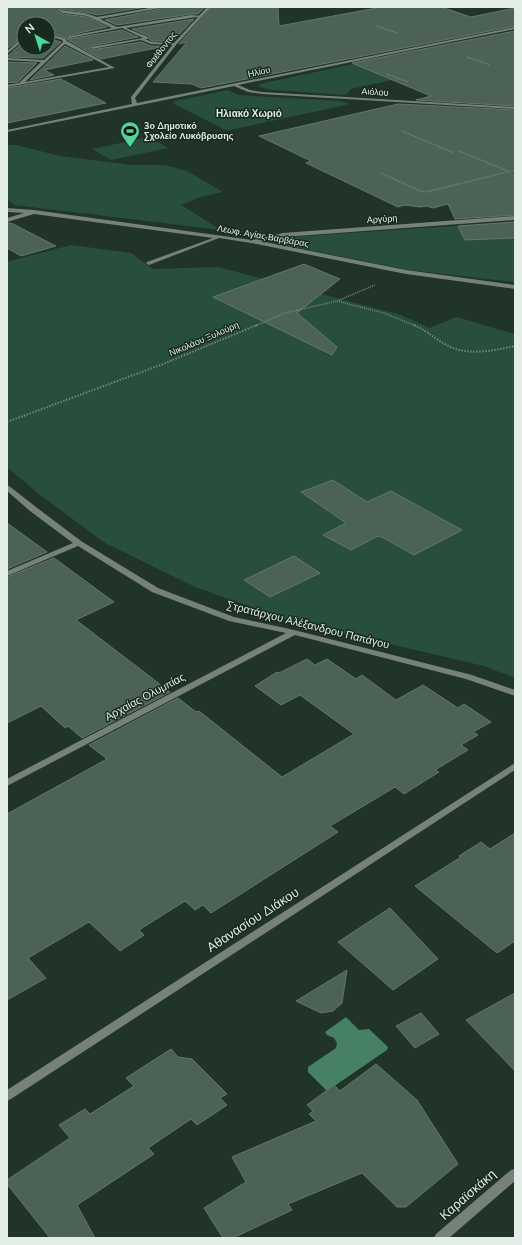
<svg xmlns="http://www.w3.org/2000/svg" width="522" height="1245" font-family="'Nunito Sans',sans-serif">
<style>
.green{fill:#284f3b}
.water{fill:#478163}
.building{fill:#4c6255;stroke:#62786b}
.lines{fill:none;stroke-linecap:round;stroke-linejoin:round}
.path-far1{stroke:#75857c;stroke-width:1.5;stroke-dasharray:1 1;stroke-linecap:butt}
.path{stroke:#75857c;stroke-width:2;stroke-dasharray:1.5 1.5;stroke-linecap:butt}
.pedestrian{fill:#77817b;fill-rule:evenodd}
.minor{fill:#77817b;fill-rule:evenodd}
.labels{text-anchor:middle;dominant-baseline:central;stroke-width:3;stroke-linejoin:round;paint-order:stroke}
.far-street-label{font-size:9px;fill:#e1ede6;stroke:#162a1f}
.far-poi-label{font-size:9px;font-weight:bold;fill:#e1ede6;stroke:#162a1f;text-anchor:start}
.far-neighbourhood-label{font-size:10px;font-weight:bold;fill:#e1ede6;stroke:#162a1f}
.street-label{font-size:11px;fill:#e1ede6;stroke:#162a1f}
.near-street-label{font-size:13px;fill:#e1ede6;stroke:#162a1f}
</style>
<rect width="100%" height="100%" fill="#203429"/>
<g class="green">
<path d="M 358,63 L 396,79 L 351,89 L 346,95 L 273,90 L 259,87 L 260,84 L 264,83 Z"/>
<path d="M 228,90 L 238,95 L 340,101 L 348,103 L 346,105 L 230,130 L 225,130 L 173,103 L 175,101 Z"/>
<path d="M 149,137 L 168,148 L 111,160 L 92,149 Z"/>
<path d="M 7,145 L 16,145 L 60,156 L 132,165 L 165,165 L 187,171 L 223,192 L 200,197 L 181,205 L 221,230 L 14,205 L 7,199 Z"/>
<path d="M 515,222 L 515,282 L 409,270 L 288,246 L 282,243 L 282,240 L 290,237 Z"/>
<path d="M 71,245 L 131,253 L 153,269 L 218,267 L 401,315 L 430,328 L 456,317 L 515,334 L 515,678 L 484,666 L 291,621 L 195,587 L 105,543 L 40,495 L 7,467 L 7,262 Z"/>
</g>
<path class="water" d="M 346,1017 L 359,1030 L 369,1029 L 388,1047 L 387,1050 L 327,1091 L 308,1072 L 308,1067 L 336,1048 L 337,1043 L 334,1038 L 327,1035 L 325,1032 Z"/>
<g class="building">
<path d="M 7,7 L 146,7 L 97,15 L 85,12 L 60,9 L 57,12 L 63,14 L 87,17 L 107,27 L 70,35 L 68,39 L 122,30 L 138,37 L 91,46 L 90,48 L 91,50 L 141,42 L 151,46 L 166,46 L 101,59 L 68,40 L 65,37 L 48,33 L 48,24 L 24,24 L 24,36 L 7,49 Z"/>
<path d="M 162,7 L 205,7 L 198,14 L 191,14 L 117,25 L 105,20 L 161,9 Z"/>
<path d="M 212,7 L 278,7 L 279,26 L 382,7 L 441,7 L 471,17 L 515,8 L 515,26 L 201,88 L 192,84 L 153,82 L 187,42 L 179,44 Z"/>
<path d="M 194,19 L 173,41 L 152,41 L 149,39 L 149,36 L 132,29 Z"/>
<path d="M 515,31 L 515,106 L 416,100 L 431,96 L 352,63 Z"/>
<path d="M 48,38 L 61,42 L 43,58 L 7,57 L 12,52 L 16,54 L 17,53 L 13,51 L 24,42 L 24,48 L 48,48 Z"/>
<path d="M 65,46 L 93,60 L 44,70 L 54,75 L 30,80 Z"/>
<path d="M 7,62 L 37,63 L 18,82 L 7,83 Z"/>
<path d="M 61,79 L 106,103 L 7,123 L 7,88 Z"/>
<path d="M 398,104 L 515,110 L 515,215 L 455,219 L 448,204 L 433,208 L 427,206 L 421,207 L 404,205 L 398,207 L 306,163 L 311,161 L 259,136 Z"/>
<path d="M 515,222 L 515,238 L 465,240 L 458,226 Z"/>
<path d="M 7,223 L 11,223 L 56,246 L 21,256 L 7,248 Z"/>
<path d="M 304,264 L 340,279 L 297,313 L 337,347 L 332,355 L 213,297 Z"/>
<path d="M 333,480 L 367,502 L 391,491 L 462,530 L 414,555 L 382,537 L 378,536 L 351,550 L 323,535 L 346,523 L 301,492 Z"/>
<path d="M 7,523 L 47,552 L 7,569 Z"/>
<path d="M 294,556 L 320,573 L 270,597 L 244,580 Z"/>
<path d="M 54,558 L 114,602 L 76,620 L 170,692 L 82,738 L 68,726 L 65,728 L 41,706 L 7,723 L 7,577 Z"/>
<path d="M 307,659 L 315,665 L 327,659 L 356,679 L 362,675 L 396,700 L 423,685 L 458,708 L 464,704 L 491,722 L 473,732 L 478,735 L 461,745 L 468,750 L 435,770 L 439,772 L 404,794 L 395,787 L 330,826 L 338,832 L 211,913 L 203,905 L 195,910 L 185,901 L 139,930 L 144,935 L 120,951 L 89,922 L 28,958 L 46,978 L 7,1000 L 7,814 L 107,759 L 89,745 L 178,698 L 196,712 L 199,711 L 282,777 L 354,734 L 300,695 L 281,705 L 255,686 L 277,672 L 279,673 Z"/>
<path d="M 515,833 L 515,941 L 497,953 L 415,886 L 461,857 L 459,856 L 481,842 L 490,849 Z"/>
<path d="M 390,908 L 438,959 L 393,990 L 338,942 Z"/>
<path d="M 347,970 L 342,1003 L 333,1011 L 321,1013 L 296,1001 Z"/>
<path d="M 515,993 L 515,1071 L 466,1020 Z"/>
<path d="M 421,1013 L 439,1034 L 415,1048 L 396,1026 Z"/>
<path d="M 171,1049 L 178,1057 L 192,1059 L 227,1094 L 220,1098 L 227,1105 L 197,1125 L 191,1119 L 148,1148 L 154,1154 L 77,1205 L 95,1238 L 50,1238 L 7,1184 L 7,1180 L 70,1138 L 59,1125 L 85,1109 L 90,1114 L 134,1086 L 126,1078 Z"/>
<path d="M 376,1064 L 417,1100 L 458,1164 L 406,1207 L 397,1207 L 362,1173 L 288,1204 L 292,1210 L 233,1238 L 223,1238 L 204,1208 L 246,1182 L 232,1157 L 316,1121 L 309,1114 L 313,1111 L 307,1105 L 334,1085 L 340,1091 Z"/>
</g>
<g class="lines">
<g class="path-far1">
<path d="M 377,26 L 397,33"/>
<path d="M 467,57 L 490,65"/>
<path d="M 386,74 L 408,82"/>
<path d="M 402,131 L 454,153"/>
<path d="M 459,151 L 508,171"/>
<path d="M 381,173 L 420,191 L 426,192 L 515,170"/>
<path d="M 337,301 L 384,313 L 416,326"/>
<path d="M 255,326 L 285,313 L 337,301 L 375,285"/>
</g>
<g class="path">
<path d="M 414,325 C 425,330 433,337 443,343 C 465,357 491,351 515,346"/>
<path d="M 7,422 L 163,364 L 257,325"/>
</g>
<g class="pedestrian">
<path d="M 155,7 L 161,8 L 100,19 L 117,27 L 191,15 L 203,16 L 126,28 L 148,37 L 148,39 L 145,39 L 152,42 L 175,43 L 176,45 L 151,44 L 141,40 L 92,49 L 91,47 L 143,38 L 122,28 L 69,38 L 70,36 L 112,28 L 87,16 L 63,13 L 58,11 L 60,10 L 85,13 L 97,17 Z"/>
<path d="M 48,34 L 65,38 L 67,41 L 115,68 L 7,87 L 7,85 L 19,83 L 41,62 L 7,60 L 7,58 L 44,60 L 63,42 L 62,40 L 48,36 ZM 65,44 L 109,67 L 25,82 Z"/>
<path d="M 23,37 L 24,37 L 24,40 L 7,54 L 7,51 Z"/>
</g>
<g class="minor">
<path d="M 207,7 L 211,7 L 176,45 L 135,98 L 137,103 L 515,27 L 515,29 L 238,85 L 250,90 L 262,92 L 515,107 L 515,109 L 262,94 L 248,92 L 234,86 L 7,132 L 7,130 L 132,104 L 131,97 L 174,43 Z"/>
<path d="M 7,208 L 34,210 L 252,240 L 283,233 L 515,216 L 515,220 L 283,237 L 260,241 L 406,270 L 515,285 L 515,289 L 406,274 L 251,243 L 219,238 L 149,265 L 146,263 L 147,262 L 213,238 L 34,214 L 7,222 L 7,218 L 24,213 L 7,212 Z"/>
<path d="M 7,485 L 9,486 L 36,507 L 81,541 L 158,588 L 234,617 L 294,630 L 472,675 L 515,690 L 515,696 L 466,679 L 295,635 L 7,786 L 7,779 L 286,633 L 229,621 L 152,592 L 78,546 L 7,576 L 7,571 L 73,543 L 30,511 L 7,491 Z"/>
<path d="M 515,763 L 515,770 L 11,1099 L 7,1101 L 7,1090 Z"/>
<path d="M 515,1169 L 515,1181 L 449,1238 L 434,1238 L 436,1234 L 511,1170 Z"/>
</g>
</g>
<defs>
<symbol id="stadium-pin" viewBox="-11 -11 22 30"><path d="M0 17L-7.5 6A9.5 9.5 0 1 1 7.5 6Z" fill="#52d397" stroke="#162a1f"/><path d="M0-5a6.5 5 0 1 0 0 10a6.5 5 0 1 0 0-10ZM-3.5-1.8h7v3.6h-7Z" fill="#111"/></symbol>
</defs>
<g fill-rule="evenodd">
<use href="#stadium-pin" x="119" y="120" width="22" height="30"/>
</g>
<g class="labels">
<g class="far-street-label">
<text transform="translate(161 50) rotate(-52)">Φαέθοντος</text>
<text transform="translate(259 72) rotate(-12)">Ηλίου</text>
<text transform="translate(375 92) rotate(3)">Αιόλου</text>
<text transform="translate(382 219) rotate(-4)">Αργύρη</text>
<text transform="translate(263 236) rotate(10)">Λεωφ. Αγίας Βαρβάρας</text>
<text transform="translate(204 339) rotate(-23)">Νικολάου Ξυλούρη</text>
</g>
<g class="far-poi-label">
<text x="144" y="126">3ο Δημοτικό<tspan x="144" dy="10">Σχολείο Λυκόβρυσης</tspan></text>
</g>
<g class="far-neighbourhood-label">
<text x="249" y="114">Ηλιακό Χωριό</text>
</g>
<g class="street-label">
<text transform="translate(308 625) rotate(14)">Στρατάρχου Αλέξανδρου Παπάγου</text>
<text transform="translate(145 697) rotate(-28)">Αρχαίας Ολυμπίας</text>
</g>
<g class="near-street-label">
<text transform="translate(253 920) rotate(-33)">Αθανασίου Διάκου</text>
<text transform="translate(468 1195) rotate(-41)">Καραϊσκάκη</text>
</g>
</g>
<rect width="522" height="1245" fill="none" stroke="#e1ede6" stroke-width="16"/>
<g transform="translate(36 36) rotate(321)"><circle r="19" fill="#162a1f" stroke="#67786f"/>
<path d="M0-3L7 15L0 10L-7 15Z" fill="#52d397"/>
<text y="-6" font-size="11" font-weight="bold" text-anchor="middle" fill="#e1ede6">N</text>
</g>
</svg>
